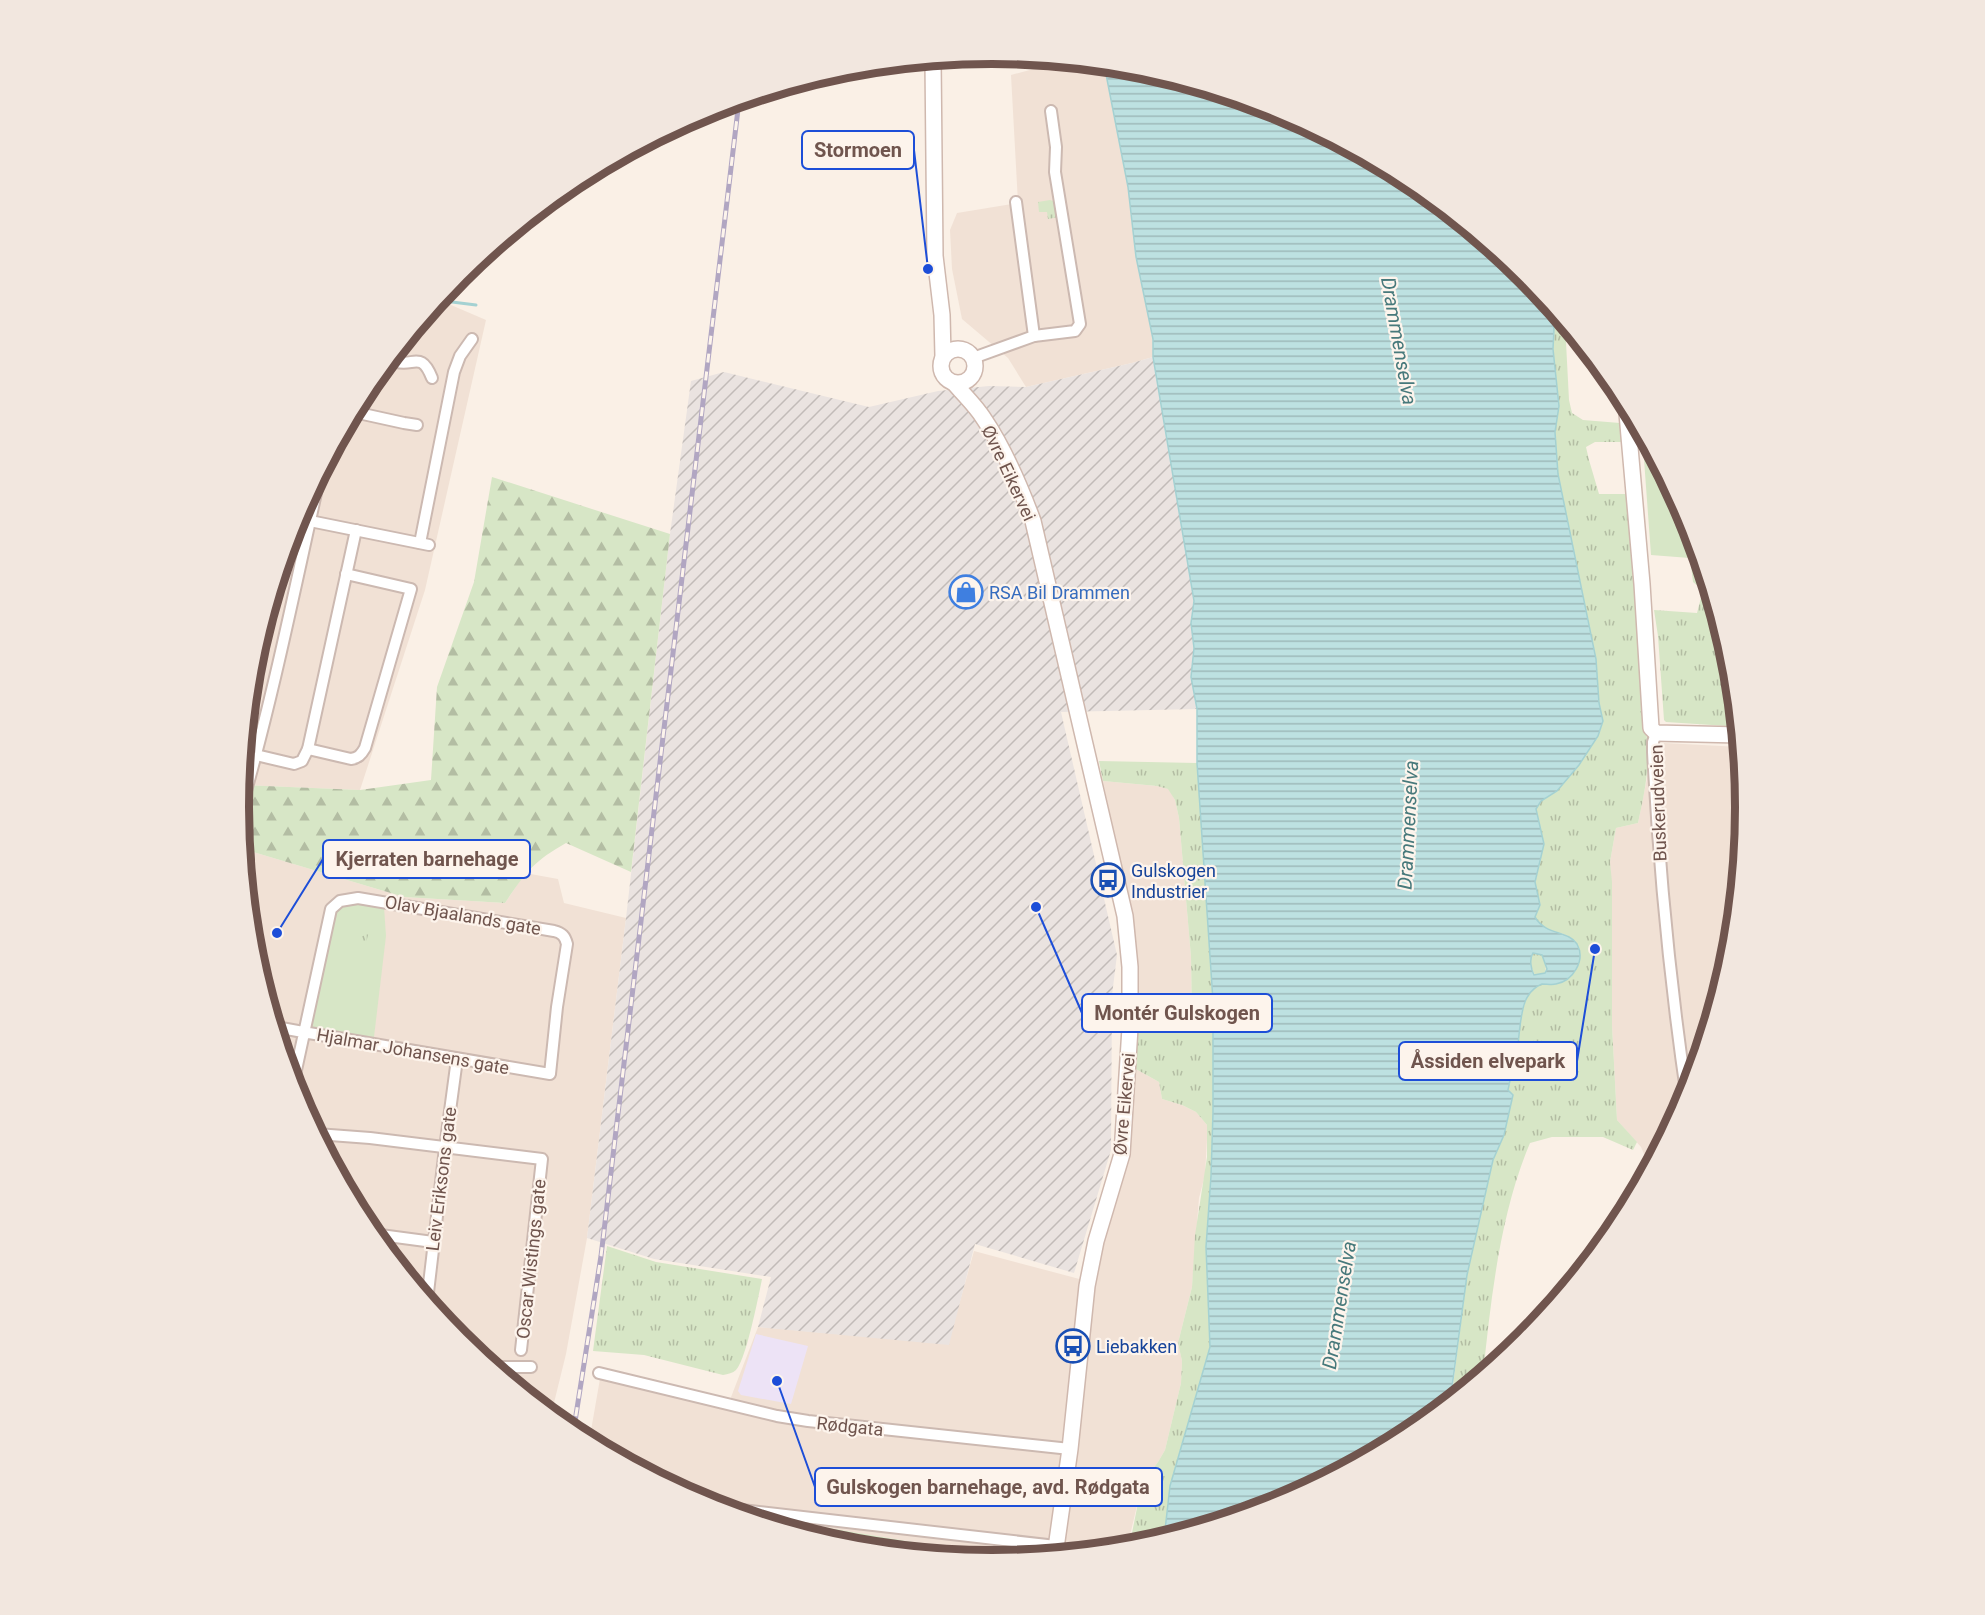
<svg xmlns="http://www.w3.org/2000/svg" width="1985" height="1615" font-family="Roboto,sans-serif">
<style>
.residential{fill:#f1e1d5}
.industrial{fill:url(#industrial-furrows)}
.education{fill:#ede3f6}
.grass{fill:#d7e6c6}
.forest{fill:url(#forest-firs)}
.park{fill:url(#park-tufts)}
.water{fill:url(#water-rules);stroke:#a4d1d2;stroke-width:1.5;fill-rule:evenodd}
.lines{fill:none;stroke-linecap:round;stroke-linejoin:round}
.stream{stroke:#a4d1d2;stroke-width:3}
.minor-casing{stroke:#ccb9b1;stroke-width:14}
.secondary-casing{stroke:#cfb8ae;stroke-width:18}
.minor{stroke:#fff;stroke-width:10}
.secondary{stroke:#fff;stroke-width:15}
.rail-casing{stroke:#b1a6c2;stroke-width:5}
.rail{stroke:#fdf4ec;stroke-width:3;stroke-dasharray:9;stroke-linecap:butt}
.labels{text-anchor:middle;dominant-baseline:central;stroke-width:4.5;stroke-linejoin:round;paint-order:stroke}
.street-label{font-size:18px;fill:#70554e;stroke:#fdf4ec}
.shop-label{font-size:18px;fill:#366cbe;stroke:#fdf4ec;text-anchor:start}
.transit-label{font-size:18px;fill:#164399;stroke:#fdf4ec;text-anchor:start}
.water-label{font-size:20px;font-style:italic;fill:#47797b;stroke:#fdf4ec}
.rim{fill:none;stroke:#70554e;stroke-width:8}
.leader{fill:none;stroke:#1d4ed8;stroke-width:2}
.callout-dot{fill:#1d4ed8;stroke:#fdf4ec;stroke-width:2}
.callout{fill:#fdf4ec;stroke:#1d4ed8;stroke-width:2}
.callout-label{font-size:20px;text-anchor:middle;font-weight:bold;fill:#70554e}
</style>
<defs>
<pattern id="industrial-furrows" width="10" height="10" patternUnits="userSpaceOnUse" patternTransform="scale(1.5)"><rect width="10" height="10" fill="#eae3e0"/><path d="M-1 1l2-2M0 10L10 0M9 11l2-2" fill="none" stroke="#c2bbb8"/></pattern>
<pattern id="forest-firs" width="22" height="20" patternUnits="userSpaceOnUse" patternTransform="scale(1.5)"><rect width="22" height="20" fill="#d7e6c6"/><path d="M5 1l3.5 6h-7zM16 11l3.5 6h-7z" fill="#b3bda3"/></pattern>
<pattern id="park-tufts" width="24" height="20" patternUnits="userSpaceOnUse" patternTransform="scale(1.5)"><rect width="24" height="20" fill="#d7e6c6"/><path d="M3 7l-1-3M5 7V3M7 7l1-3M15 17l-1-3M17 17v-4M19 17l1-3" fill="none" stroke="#b3bda3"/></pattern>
<pattern id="water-rules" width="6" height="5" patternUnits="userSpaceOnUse" patternTransform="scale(1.5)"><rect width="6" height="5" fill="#bde1e1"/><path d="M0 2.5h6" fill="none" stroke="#9eb9b9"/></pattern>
</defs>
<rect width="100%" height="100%" fill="#faf0e6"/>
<g class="residential">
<path d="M 1063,61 L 1100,65 L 1105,69 L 1128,187 L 1136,257 L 1153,339 L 1153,357 L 1132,363 L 1026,387 L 1008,358 L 962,319 L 952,269 L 950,230 L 957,213 L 1018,203 L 1011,75 Z"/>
<path d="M 451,305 L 486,320 L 425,590 L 360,790 L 241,785 L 254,660 L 296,519 L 366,389 L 432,308 Z"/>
<path d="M 1664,743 L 1740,747 L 1746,808 L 1731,955 L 1689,1096 L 1650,1168 L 1641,1147 L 1617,1120 L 1612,1025 L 1610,862 L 1616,828 L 1638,823 L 1648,773 Z"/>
<path d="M 1103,781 L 1157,786 L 1169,789 L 1175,800 L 1179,818 L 1191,957 L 1192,1022 L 1136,1020 L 1130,912 Z"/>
<path d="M 243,849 L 404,897 L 505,903 L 525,873 L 558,879 L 564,903 L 626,918 L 587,1238 L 566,1354 L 551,1415 L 459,1340 L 366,1226 L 296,1096 L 253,954 Z"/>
<path d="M 1134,1068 L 1159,1082 L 1162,1099 L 1182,1105 L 1196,1112 L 1207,1125 L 1207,1139 L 1205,1175 L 1199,1198 L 1192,1287 L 1178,1343 L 1182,1361 L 1181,1383 L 1165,1450 L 1158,1462 L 1146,1478 L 1140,1493 L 1127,1548 L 1034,1557 L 930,1545 L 733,1512 L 704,1504 L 589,1442 L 601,1373 L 728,1405 L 758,1327 L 948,1344 L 974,1251 L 1087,1281 Z"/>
</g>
<path class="industrial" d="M 1153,357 L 1194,601 L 1191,623 L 1194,648 L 1191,677 L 1197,709 L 1061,712 L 1117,955 L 1112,995 L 1111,1150 L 1074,1273 L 975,1244 L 949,1345 L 758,1327 L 771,1277 L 654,1259 L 587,1238 L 626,918 L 670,534 L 691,381 L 724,372 L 869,407 L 938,391 L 989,386 L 1026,387 L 1132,363 Z"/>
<path class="education" d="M 756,1334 L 808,1346 L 791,1404 L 741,1395 L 738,1391 Z"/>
<g class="grass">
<path d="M 1642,432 L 1689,519 L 1710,590 L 1703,590 L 1693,582 L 1690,558 L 1651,555 Z"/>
<path d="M 350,902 L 384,907 L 386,936 L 374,1037 L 315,1029 L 309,1024 L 336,909 Z"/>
<path d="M 733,1512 L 930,1545 L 928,1555 L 845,1546 Z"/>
</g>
<path class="forest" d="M 492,477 L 670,534 L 631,872 L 566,843 C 534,861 525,873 505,903 L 404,897 L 243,849 L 239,807 L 241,785 L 360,790 L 431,780 L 437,687 L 474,582 Z"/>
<g class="park">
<path d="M 1050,200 L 1056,202 L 1059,217 L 1048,219 L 1047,212 L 1039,212 L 1038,202 Z"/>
<path d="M 1551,305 L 1565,323 L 1569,400 L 1572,413 L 1583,420 L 1620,423 L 1622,442 L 1595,442 L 1586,447 L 1589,460 L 1599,494 L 1628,494 L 1646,731 C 1651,763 1645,791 1638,823 L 1616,828 L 1610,862 L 1612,882 L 1612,1025 L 1617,1120 L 1637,1142 L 1633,1150 L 1603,1137 L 1552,1137 L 1530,1143 C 1500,1214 1491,1298 1483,1375 L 1451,1402 L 1467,1275 L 1493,1160 L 1504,1135 L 1508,1090 L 1513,1067 L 1509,1066 L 1511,1045 L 1517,1046 C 1520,1029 1521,991 1540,985 C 1545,984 1550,985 1555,985 L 1577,945 C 1574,942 1573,939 1570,937 C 1556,929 1545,934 1535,917 L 1540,905 L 1535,883 L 1544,844 L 1536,809 L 1541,801 L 1557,791 L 1579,765 L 1600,731 L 1603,721 L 1599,703 L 1596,659 L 1558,474 L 1555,432 L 1559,406 L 1553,349 L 1554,329 L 1551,318 Z"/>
<path d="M 1703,590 L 1710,591 L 1723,632 L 1728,707 L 1727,726 L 1666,722 L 1664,720 L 1658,636 L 1654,610 L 1697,613 Z"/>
<path d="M 1099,761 L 1197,763 L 1213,1001 L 1213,1112 L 1211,1176 L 1206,1247 L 1210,1347 L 1170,1486 L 1164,1539 L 1139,1547 L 1129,1548 L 1140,1493 L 1146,1478 L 1158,1462 L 1165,1450 L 1181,1383 L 1182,1361 L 1178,1343 L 1192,1287 L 1195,1235 L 1207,1157 L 1207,1125 L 1196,1112 L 1182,1105 L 1162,1099 L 1159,1082 L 1134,1068 L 1136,1020 L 1192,1021 L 1191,957 L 1179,818 L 1175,800 L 1168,789 L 1157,786 L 1103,781 Z"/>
<path d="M 348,927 L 369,931 L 366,943 L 346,938 Z"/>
<path d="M 1540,953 C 1545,957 1547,967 1545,973 L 1535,975 C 1531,969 1529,960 1533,954 Z"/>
<path d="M 607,1246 L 656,1262 L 762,1279 C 759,1294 746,1361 736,1370 C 733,1373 728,1374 723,1375 L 644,1355 L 593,1351 Z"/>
</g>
<path class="water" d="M 1100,65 L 1140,69 L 1281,111 L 1411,181 L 1526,275 L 1551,305 L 1551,318 L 1554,329 L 1553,349 L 1559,406 L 1555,432 L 1558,474 L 1596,659 L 1599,703 L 1603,721 L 1598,736 L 1579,765 L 1557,791 L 1541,801 L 1536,809 L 1544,844 L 1535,882 L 1540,905 L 1535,917 C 1546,936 1568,930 1577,944 C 1586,960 1573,981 1556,984 C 1552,985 1547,984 1542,984 C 1537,986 1531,991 1528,996 C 1521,1005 1519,1034 1518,1046 L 1511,1046 L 1509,1065 L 1513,1066 L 1508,1090 L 1513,1095 L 1504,1135 L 1493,1160 L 1467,1275 L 1450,1402 L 1411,1434 L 1281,1504 L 1164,1539 L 1170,1486 L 1210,1347 L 1206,1247 L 1211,1176 L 1213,1112 L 1213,1001 L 1197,763 L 1197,709 L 1191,677 L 1194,648 L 1191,623 L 1194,601 L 1153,357 L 1153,339 L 1136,257 L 1128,187 L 1105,69 ZM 1533,953 L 1542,955 L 1547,969 L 1545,973 L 1534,975 C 1531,969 1529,959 1533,953 Z"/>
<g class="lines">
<path class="stream" d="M 434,306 L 444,301 L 476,305"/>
<defs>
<g id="minor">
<path d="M 1034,336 L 1075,331 L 1080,324 L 1055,172 L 1056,147 L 1051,111"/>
<path d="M 973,358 L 1034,336 L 1016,202"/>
<path d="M 390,360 C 413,370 420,348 432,378"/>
<path d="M 367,387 L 361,408 L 363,414 L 404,423 L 417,425"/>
<path d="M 310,521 L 429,545"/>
<path d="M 420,543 L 454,372 L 460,356 L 472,339"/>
<path d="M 1656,733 L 1653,742 L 1653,752 C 1659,868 1670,983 1687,1098"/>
<path d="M 308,749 L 351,759 C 358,758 361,755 365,748 L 411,589 L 346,574"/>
<path d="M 256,755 L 294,764 L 302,761 L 308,749 L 356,530"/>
<path d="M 240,812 C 272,702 295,588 320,475"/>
<path d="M 276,1027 L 303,1032 L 550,1074 L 557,1007 L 567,944 C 565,936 562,933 554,931 L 358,898 L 340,901 L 331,909 L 293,1084"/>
<path d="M 317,1134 L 370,1138 L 542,1159 L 521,1350"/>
<path d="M 373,1234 L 433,1242"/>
<path d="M 427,1301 L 445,1148 L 457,1059"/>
<path d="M 492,1367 L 531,1367"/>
<path d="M 599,1373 L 777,1416 L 808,1421 L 1070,1449"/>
<path d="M 716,1507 L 1056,1546"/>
</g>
<g id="secondary">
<path d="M 933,60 L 935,256 L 942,315 L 943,356"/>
<circle cx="958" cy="366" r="17"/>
<path d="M 954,383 C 964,395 976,406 984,419 C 1005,450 1020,486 1033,521 L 1125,916 L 1130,967 L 1130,1028 L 1122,1154 L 1096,1241 L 1087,1286 L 1070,1449 L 1055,1555"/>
<path d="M 1626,402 L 1642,584 L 1651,728 L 1656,733 L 1739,735"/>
</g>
</defs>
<use href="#minor" class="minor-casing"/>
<use href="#secondary" class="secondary-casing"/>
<use href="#minor" class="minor"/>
<use href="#secondary" class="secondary"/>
<defs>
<path id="rail" d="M 573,1434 L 601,1256 L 739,101"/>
</defs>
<use href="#rail" class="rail-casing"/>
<use href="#rail" class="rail"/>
</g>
<defs>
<symbol id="shop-ring" viewBox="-11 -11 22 22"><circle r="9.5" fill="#fdf4ec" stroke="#3f7fe0" stroke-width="1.5"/><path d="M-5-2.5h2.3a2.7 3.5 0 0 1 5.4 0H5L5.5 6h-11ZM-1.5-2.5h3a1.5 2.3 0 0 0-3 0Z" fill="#3f7fe0"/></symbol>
<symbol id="bus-ring" viewBox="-11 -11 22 22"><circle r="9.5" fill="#fdf4ec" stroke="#1a4fb4" stroke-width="1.5"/><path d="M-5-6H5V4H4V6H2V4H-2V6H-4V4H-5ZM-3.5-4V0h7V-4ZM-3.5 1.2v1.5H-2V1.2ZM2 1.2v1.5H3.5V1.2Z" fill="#1a4fb4"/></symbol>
</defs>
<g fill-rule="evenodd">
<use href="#shop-ring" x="947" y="573" width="38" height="38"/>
<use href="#bus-ring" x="1089" y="861" width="38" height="38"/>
<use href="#bus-ring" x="1054" y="1327" width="38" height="38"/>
</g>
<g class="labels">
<g class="street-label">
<text transform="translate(1009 473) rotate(65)">Øvre Eikervei</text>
<text transform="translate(1658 803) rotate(-92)">Buskerudveien</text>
<text transform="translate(463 915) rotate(10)">Olav Bjaalands gate</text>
<text transform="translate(413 1051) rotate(10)">Hjalmar Johansens gate</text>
<text transform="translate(1124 1104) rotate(-85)">Øvre Eikervei</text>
<text transform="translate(441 1179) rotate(-83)">Leiv Eriksons gate</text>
<text transform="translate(531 1259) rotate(-84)">Oscar Wistings gate</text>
<text transform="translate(850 1426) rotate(6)">Rødgata</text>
</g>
<g class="shop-label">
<text x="989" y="592">RSA Bil Drammen</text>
</g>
<g class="transit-label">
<text x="1131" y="870">Gulskogen<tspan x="1131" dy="21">Industrier</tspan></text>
<text x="1096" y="1346">Liebakken</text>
</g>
<g class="water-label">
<text transform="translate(1399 341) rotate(80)">Drammenselva</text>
<text transform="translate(1408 825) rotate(-87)">Drammenselva</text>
<text transform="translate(1339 1305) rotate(-81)">Drammenselva</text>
</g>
</g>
<path d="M0 0H1985V1615H0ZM249 807a743 743 0 1 1 1486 0a743 743 0 1 1-1486 0Z" fill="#f2e7df" fill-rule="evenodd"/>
<path class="rim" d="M249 807a743 743 0 1 1 1486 0a743 743 0 1 1-1486 0Z"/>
<path class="leader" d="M928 269L914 150M277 933L323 859M1036 907L1082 1013M1595 949L1577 1061M777 1381L815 1487"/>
<g class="callout-dot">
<circle cx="928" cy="269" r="6"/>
<circle cx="277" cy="933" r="6"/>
<circle cx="1036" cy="907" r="6"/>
<circle cx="1595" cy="949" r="6"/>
<circle cx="777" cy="1381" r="6"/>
</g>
<g class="callout">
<rect x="802" y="131" width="112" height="38" rx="6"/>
<rect x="323" y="840" width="207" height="38" rx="6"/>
<rect x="1082" y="994" width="190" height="38" rx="6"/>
<rect x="1399" y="1042" width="178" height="38" rx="6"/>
<rect x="815" y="1468" width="347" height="38" rx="6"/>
</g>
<g class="callout-label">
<text x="858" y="157">Stormoen</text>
<text x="427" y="866">Kjerraten barnehage</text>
<text x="1177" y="1020">Montér Gulskogen</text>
<text x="1488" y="1068">Åssiden elvepark</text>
<text x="988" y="1494">Gulskogen barnehage, avd. Rødgata</text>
</g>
</svg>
